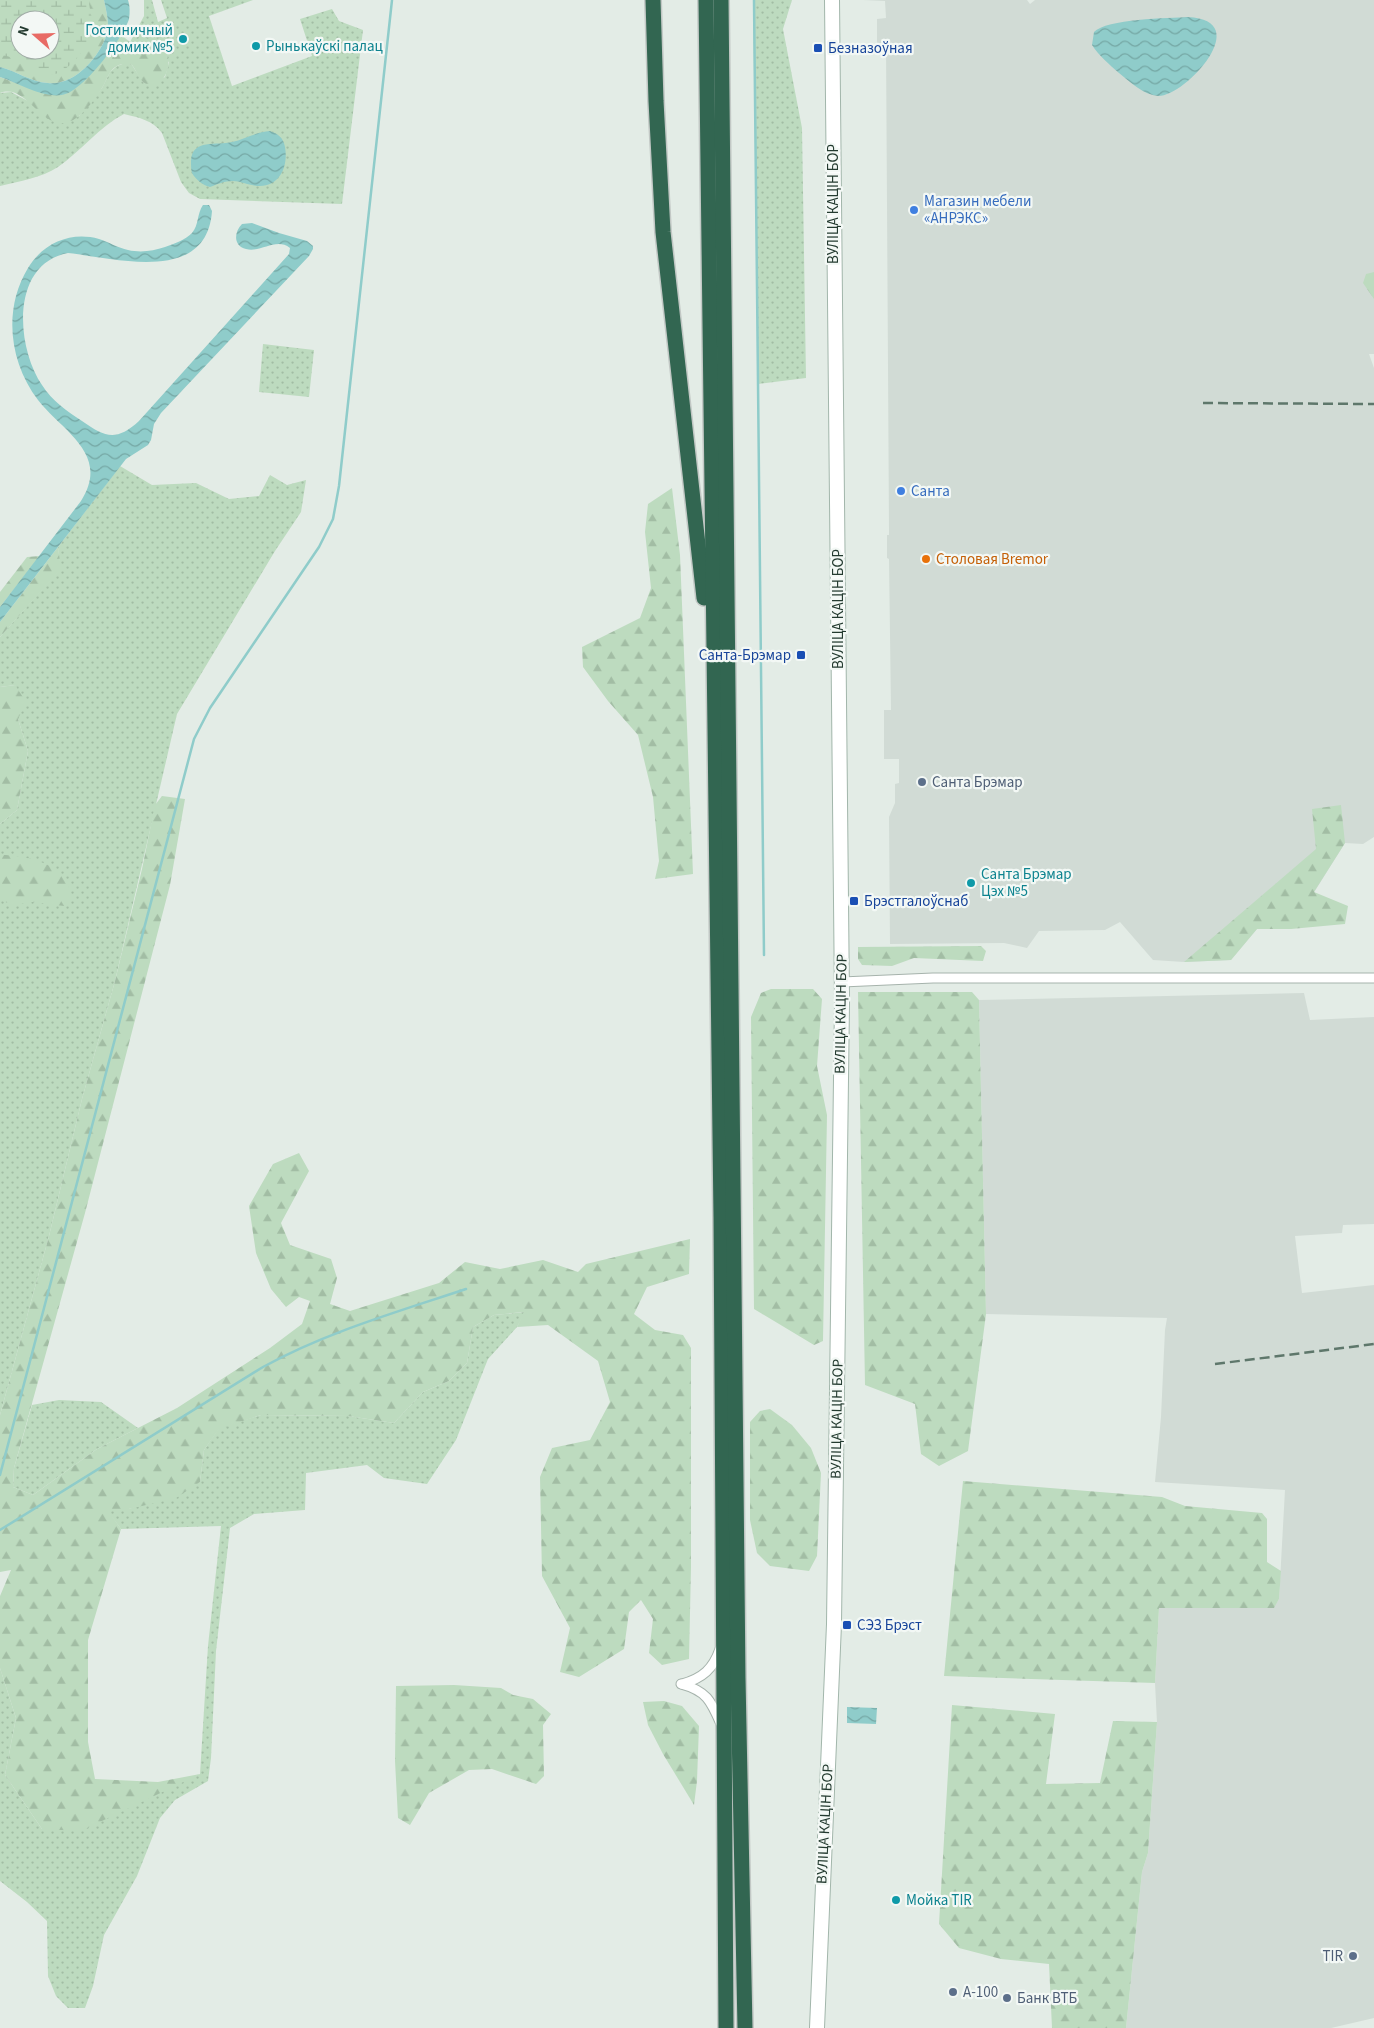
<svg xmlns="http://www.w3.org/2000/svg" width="1374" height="2028" font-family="'Source Sans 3',sans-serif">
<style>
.built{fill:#d1dbd5}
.green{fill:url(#green-dots)}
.forest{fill:url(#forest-firs);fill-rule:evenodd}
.wetland{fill:url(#wetland-marsh);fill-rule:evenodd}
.water{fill:url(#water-waves)}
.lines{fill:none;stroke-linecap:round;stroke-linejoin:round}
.stream{stroke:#8fccca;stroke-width:2.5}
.street-casing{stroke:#a6b3ac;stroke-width:11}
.secondary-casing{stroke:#a2b6ab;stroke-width:16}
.highway-casing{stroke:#c2c8c5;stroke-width:18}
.street{stroke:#fff;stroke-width:9}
.secondary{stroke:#fff;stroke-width:14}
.highway{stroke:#326651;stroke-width:15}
.rail{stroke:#5e776b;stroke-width:2.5;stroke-dasharray:10 5;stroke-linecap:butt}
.culture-dot{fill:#0f9aa8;stroke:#f3f8f5;stroke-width:2}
.transit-dot{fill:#1a4fb4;stroke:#f3f8f5;stroke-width:2}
.shop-dot{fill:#3f7fe0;stroke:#f3f8f5;stroke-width:2}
.food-dot{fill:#e8710a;stroke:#f3f8f5;stroke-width:2}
.service-dot{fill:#5c6f8a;stroke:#f3f8f5;stroke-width:2}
.labels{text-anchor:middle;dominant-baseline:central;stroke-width:4.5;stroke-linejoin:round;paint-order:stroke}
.culture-label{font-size:15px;fill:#0d838f;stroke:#f3f8f5;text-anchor:start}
.transit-label{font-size:15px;fill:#164399;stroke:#f3f8f5;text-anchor:start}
.shop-label{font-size:15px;fill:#366cbe;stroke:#f3f8f5;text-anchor:start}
.street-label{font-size:15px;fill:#243b30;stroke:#f3f8f5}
.food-label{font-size:15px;fill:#c56008;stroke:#f3f8f5;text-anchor:start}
.service-label{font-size:15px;fill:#4e5e75;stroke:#f3f8f5;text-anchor:start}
</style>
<defs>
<pattern id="green-dots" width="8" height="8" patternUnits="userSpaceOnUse" patternTransform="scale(1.25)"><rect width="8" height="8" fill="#bddbbf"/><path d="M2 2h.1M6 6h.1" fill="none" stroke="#a2bda4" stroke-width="1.8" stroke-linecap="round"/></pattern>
<pattern id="forest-firs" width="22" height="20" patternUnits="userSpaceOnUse" patternTransform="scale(1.25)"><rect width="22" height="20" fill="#bddbbf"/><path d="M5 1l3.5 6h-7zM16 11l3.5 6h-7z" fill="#a2bda4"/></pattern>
<pattern id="wetland-marsh" width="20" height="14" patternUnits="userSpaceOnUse" patternTransform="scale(1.25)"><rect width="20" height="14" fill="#bddbbf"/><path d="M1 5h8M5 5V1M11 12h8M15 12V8" fill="none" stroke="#a2bda4"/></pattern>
<pattern id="water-waves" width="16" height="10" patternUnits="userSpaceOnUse" patternTransform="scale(1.25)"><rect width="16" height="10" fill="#8fccca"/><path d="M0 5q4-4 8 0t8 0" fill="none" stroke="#75a7a4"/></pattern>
</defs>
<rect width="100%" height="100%" fill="#e3ece6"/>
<g class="built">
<path d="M 863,0 L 1027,0 L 1030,4 L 1035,0 L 1374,0 L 1374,354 L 1369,354 L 1374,368 L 1374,837 L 1363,844 L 1345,843 L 1291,929 L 1257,929 L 1231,960 L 1184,962 L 1153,960 L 1120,922 L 1105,930 L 1039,931 L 1027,948 L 1004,943 L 890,944 L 889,817 L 895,803 L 895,784 L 899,783 L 899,759 L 884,759 L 884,710 L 891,710 L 889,559 L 887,558 L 887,535 L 889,535 L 889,529 L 886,43 L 877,43 L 877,19 L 886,18 L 885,1 Z"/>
<path d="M 1304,993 L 1310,1020 L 1374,1017 L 1374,1224 L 1343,1225 L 1342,1233 L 1295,1236 L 1302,1293 L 1374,1285 L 1374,2018 L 1331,2028 L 1126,2028 L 1142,1872 L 1148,1853 L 1157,1722 L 1155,1683 L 1159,1608 L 1274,1607 L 1279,1599 L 1285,1490 L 1155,1482 L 1161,1417 L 1165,1330 L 1167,1318 L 986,1314 L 979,1000 Z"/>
</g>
<g class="green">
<path d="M 144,0 L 152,0 L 158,22 L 167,18 L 161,0 L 253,0 L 209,16 L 232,86 L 312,56 L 300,19 L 332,9 L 339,21 L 363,30 L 342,204 L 200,199 L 189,193 L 181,182 L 162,133 C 152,120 140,118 124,114 C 99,127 81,151 58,167 C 41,178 20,181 0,186 L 0,93 L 11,92 L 26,100 L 79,116 L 102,88 L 110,72 L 117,66 L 125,63 L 132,65 L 143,82 L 151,85 L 165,77 L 169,62 L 130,42 L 144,16 Z"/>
<path d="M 753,0 L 792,0 L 783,29 L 802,128 L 806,378 L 758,384 Z"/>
<path d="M 263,344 L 314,350 L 309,397 L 259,392 Z"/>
<path d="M 120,466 L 152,485 L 196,483 L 229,499 L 259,496 L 270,475 L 287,485 L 306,480 L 301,512 L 275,551 L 177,714 L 115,981 L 82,1099 L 49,1236 L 0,1415 L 0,824 L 17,810 L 28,751 L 18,719 L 15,685 L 0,687 L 0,637 L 60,569 L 58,547 Z"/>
<path d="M 525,1312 L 517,1327 L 488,1359 L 456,1440 L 427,1484 L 384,1478 L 367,1465 L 306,1473 L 305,1510 L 254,1514 L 230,1528 L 216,1651 L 211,1758 L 208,1781 L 175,1800 L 160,1818 L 137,1876 L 104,1935 L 93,1986 L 85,2008 L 68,2008 L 56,1996 L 48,1976 L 47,1921 L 27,1902 L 0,1881 L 0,1668 L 16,1718 L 5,1775 L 42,1829 L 200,1774 L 208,1646 L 221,1526 L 121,1529 L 106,1509 L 129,1509 L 200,1482 L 204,1450 L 219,1428 L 261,1415 L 348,1416 L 394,1423 L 423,1392 L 449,1381 L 467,1363 L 473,1327 L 494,1315 Z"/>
<path d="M 59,1400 L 101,1402 L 138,1428 L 97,1449 L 33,1495 L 13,1487 L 14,1468 L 32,1405 Z"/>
</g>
<g class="forest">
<path d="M 0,0 L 104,0 C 106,10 110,25 107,34 C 99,58 74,86 48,83 C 31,82 16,71 0,67 ZM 20,20 L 50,20 L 50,50 L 20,50 Z"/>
<path d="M 120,34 L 130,42 L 157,42 C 160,46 165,50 167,55 C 173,69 159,95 143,82 C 138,77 136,70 132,65 C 127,64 122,63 117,66 C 109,70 107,80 102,88 C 95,99 83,116 71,121 C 42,134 27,82 0,93 L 0,77 L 37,91 L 62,95 L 113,46 Z"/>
<path d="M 1374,272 L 1374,299 L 1363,283 L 1366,274 Z"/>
<path d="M 672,488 L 680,555 L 693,874 L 655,879 L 659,861 L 653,797 L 638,735 L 608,701 L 583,667 L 582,647 L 640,618 L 651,588 L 645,532 L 648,504 Z"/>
<path d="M 58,547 L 61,569 L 0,637 L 0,622 Z"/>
<path d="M 40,556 L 0,607 L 0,592 L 27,557 Z"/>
<path d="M 15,685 L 26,702 L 18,719 L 28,751 L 17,810 L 0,824 L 0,687 Z"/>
<path d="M 162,796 L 185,799 L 170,885 L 85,1213 L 14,1468 L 13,1487 L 33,1495 L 97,1449 L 177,1408 L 270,1348 L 302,1324 L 310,1301 L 299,1297 L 286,1307 L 271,1289 L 256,1253 L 249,1206 L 273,1164 L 299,1153 L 309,1171 L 281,1223 L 290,1245 L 331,1259 L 337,1278 L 330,1304 L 350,1311 L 439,1283 L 465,1262 L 500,1269 L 543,1260 L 578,1272 L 586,1264 L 690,1239 L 689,1274 L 647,1287 L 634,1314 L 655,1330 L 683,1335 L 691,1348 L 691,1567 L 689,1659 L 662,1665 L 649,1653 L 653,1619 L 641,1600 L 629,1612 L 624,1649 L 579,1677 L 560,1672 L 570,1628 L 542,1576 L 540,1477 L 552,1448 L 590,1440 L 610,1402 L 598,1361 L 548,1325 L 517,1327 L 524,1312 L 494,1315 L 473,1327 L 467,1363 L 449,1381 L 423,1392 L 394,1423 L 348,1416 L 261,1415 L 219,1429 L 204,1450 L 200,1482 L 176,1498 L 129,1509 L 107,1509 L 121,1529 L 88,1640 L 88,1742 L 95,1779 L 158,1782 L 200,1774 L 81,1831 L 42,1829 L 5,1775 L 16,1718 L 0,1668 L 0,1596 L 11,1570 L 0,1572 L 0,1415 L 49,1236 L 82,1099 L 115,981 L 142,869 L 155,805 Z"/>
<path d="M 1341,805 L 1345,843 L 1314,892 L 1348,906 L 1345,924 L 1291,929 L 1257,929 L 1231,960 L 1184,962 L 1316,849 L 1312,809 Z"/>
<path d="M 3,855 C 30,856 80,867 68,904 L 64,906 L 33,902 L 13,905 L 0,900 L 0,857 Z"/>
<path d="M 981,946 L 986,951 L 983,961 L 914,958 L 892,966 L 862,965 L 858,959 L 858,947 Z"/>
<path d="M 771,989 L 813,989 L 822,999 L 817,1066 L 827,1115 L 823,1341 L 814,1345 L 754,1309 L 751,1017 L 761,993 Z"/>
<path d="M 858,992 L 972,992 L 979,1000 L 986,1314 L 968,1451 L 939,1466 L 921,1454 L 915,1404 L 865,1385 Z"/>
<path d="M 770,1409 L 792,1425 L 811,1448 L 821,1473 L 817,1556 L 809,1571 L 770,1566 L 757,1553 L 750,1520 L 750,1422 L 760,1411 Z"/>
<path d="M 963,1481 L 1162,1497 L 1185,1506 L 1262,1513 L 1267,1519 L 1267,1562 L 1281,1571 L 1279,1599 L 1274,1608 L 1159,1608 L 1155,1683 L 944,1676 Z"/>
<path d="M 454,1685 L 501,1688 L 513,1695 L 533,1699 L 551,1714 L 543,1725 L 544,1776 L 536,1784 L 492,1769 L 469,1770 L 429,1793 L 410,1825 L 398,1818 L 395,1761 L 396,1686 Z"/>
<path d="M 664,1701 L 682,1706 L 699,1726 L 697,1781 L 694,1805 L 663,1754 L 648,1725 L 643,1702 Z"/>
<path d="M 952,1705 L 1055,1714 L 1046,1784 L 1100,1783 L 1113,1721 L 1157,1722 L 1148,1853 L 1142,1872 L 1126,2028 L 1052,2028 L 1049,1964 L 1001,1959 L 959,1948 L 939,1924 Z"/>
</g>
<path class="wetland" d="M 0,0 L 89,0 C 89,11 94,19 92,30 C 90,47 64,79 45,75 C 40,74 35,67 29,65 C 20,60 10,56 0,55 ZM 20,20 L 50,20 L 50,50 L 20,50 Z"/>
<g class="water">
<path d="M 104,0 L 128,0 C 130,6 130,12 129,19 C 123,38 83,92 62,95 C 41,98 19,83 0,77 L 0,67 C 16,71 31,82 48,83 C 74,86 99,58 107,34 C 110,25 106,10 104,0 Z"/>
<path d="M 1188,17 C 1256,20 1185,97 1158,96 C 1144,95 1130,82 1119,73 C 1109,64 1099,56 1092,45 L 1094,32 C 1106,19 1169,18 1188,17 Z"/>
<path d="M 270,131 C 278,134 283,137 285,147 C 289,169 277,191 252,185 C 245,184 240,181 233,181 C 224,181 218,184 210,187 C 204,186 195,179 192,173 C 191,170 191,165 191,161 C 192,138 217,146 232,142 C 245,139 256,132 270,131 Z"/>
<path d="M 203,205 L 209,205 L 212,211 C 207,285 115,258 68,253 C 10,264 16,347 42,385 C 52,401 67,411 82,421 C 105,437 116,442 139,421 L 289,254 L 290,248 C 276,237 261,253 246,249 C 233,246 234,232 242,224 L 252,223 L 279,233 L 307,241 L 313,246 L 313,249 L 309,256 L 161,413 L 154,424 L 151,440 L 148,445 L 126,459 L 0,622 L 0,607 L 81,501 C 111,454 62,431 38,400 C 9,362 3,309 28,268 C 43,243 71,231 99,239 C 109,242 118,248 128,250 C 141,253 153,251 165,247 C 174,244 185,240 192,233 C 199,225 197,213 203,205 Z"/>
<path d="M 847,1707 L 877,1708 L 876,1724 L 847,1723 Z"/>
</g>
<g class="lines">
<g class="stream">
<path d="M 754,0 L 764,955"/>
<path d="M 0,1475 L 194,739 L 210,708 L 319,547 L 333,519 L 339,486 L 392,0"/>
<path d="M 0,1530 L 263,1367 C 327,1332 397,1312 466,1289"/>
</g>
<defs>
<g id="street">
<path d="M 842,982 L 933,978 L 1374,978"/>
<path d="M 681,1684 C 707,1691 711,1701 721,1724"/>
<path d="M 682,1684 C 703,1678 713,1669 720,1649"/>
</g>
<path id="secondary" d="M 817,2028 L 834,1624 L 842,1001 L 832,0"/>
<g id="highway">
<path d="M 653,0 L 656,101 L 663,232 L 704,598"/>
<path d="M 706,0 L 721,1217 L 726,2028"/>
<path d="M 721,0 L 738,1678 L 745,2028"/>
</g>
</defs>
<use href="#street" class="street-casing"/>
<use href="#secondary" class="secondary-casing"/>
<use href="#highway" class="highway-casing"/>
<use href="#street" class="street"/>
<use href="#secondary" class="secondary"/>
<use href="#highway" class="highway"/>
<g class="rail">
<path d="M 1203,403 L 1374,404"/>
<path d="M 1215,1364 L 1374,1344"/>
</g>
</g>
<g class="culture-dot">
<circle cx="183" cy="39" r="5"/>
<circle cx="256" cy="46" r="5"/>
<circle cx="971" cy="883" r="5"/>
<circle cx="896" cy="1900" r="5"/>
</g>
<g class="transit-dot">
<rect x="813" y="43" width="10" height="10" rx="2.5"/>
<rect x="796" y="650" width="10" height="10" rx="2.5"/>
<rect x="849" y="896" width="10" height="10" rx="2.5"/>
<rect x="842" y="1620" width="10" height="10" rx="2.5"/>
</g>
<g class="shop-dot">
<circle cx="914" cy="210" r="5"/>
<circle cx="901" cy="491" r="5"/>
</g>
<circle class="food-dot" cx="926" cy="559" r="5"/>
<g class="service-dot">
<circle cx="922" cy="782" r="5"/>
<circle cx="1353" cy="1956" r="5"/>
<circle cx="953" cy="1992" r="5"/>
<circle cx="1007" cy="1998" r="5"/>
</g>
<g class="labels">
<g class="culture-label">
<text x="173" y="30" text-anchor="end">Гостиничный<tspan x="173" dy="17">домик №5</tspan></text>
<text x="266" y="46">Рынькаўскi палац</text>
<text x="981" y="874">Санта Брэмар<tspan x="981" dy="17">Цэх №5</tspan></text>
<text x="906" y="1900">Мойка TIR</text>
</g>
<g class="transit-label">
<text x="828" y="48">Безназоўная</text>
<text x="791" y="655" text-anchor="end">Санта-Брэмар</text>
<text x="864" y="901">Брэстгалоўснаб</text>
<text x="857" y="1625">СЭЗ Брэст</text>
</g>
<g class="shop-label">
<text x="924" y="201">Магазин мебели<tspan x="924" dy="17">«АНРЭКС»</tspan></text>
<text x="911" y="491">Санта</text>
</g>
<g class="street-label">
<text transform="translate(833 204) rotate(-90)">ВУЛІЦА КАЦІН БОР</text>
<text transform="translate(838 609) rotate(-90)">ВУЛІЦА КАЦІН БОР</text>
<text transform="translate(841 1014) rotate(-89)">ВУЛІЦА КАЦІН БОР</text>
<text transform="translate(837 1419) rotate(-89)">ВУЛІЦА КАЦІН БОР</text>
<text transform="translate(825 1824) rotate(-87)">ВУЛІЦА КАЦІН БОР</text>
</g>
<g class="food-label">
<text x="936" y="559">Столовая Bremor</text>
</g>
<g class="service-label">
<text x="932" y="782">Санта Брэмар</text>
<text x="1343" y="1956" text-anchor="end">TIR</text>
<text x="963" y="1992">А-100</text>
<text x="1017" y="1998">Банк ВТБ</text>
</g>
</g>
<g transform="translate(35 35) rotate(290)"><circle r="24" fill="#f3f8f5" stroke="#a0aca6"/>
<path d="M0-4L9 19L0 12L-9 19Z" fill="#e86b65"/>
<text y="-8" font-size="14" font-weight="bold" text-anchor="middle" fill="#243b30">N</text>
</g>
</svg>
